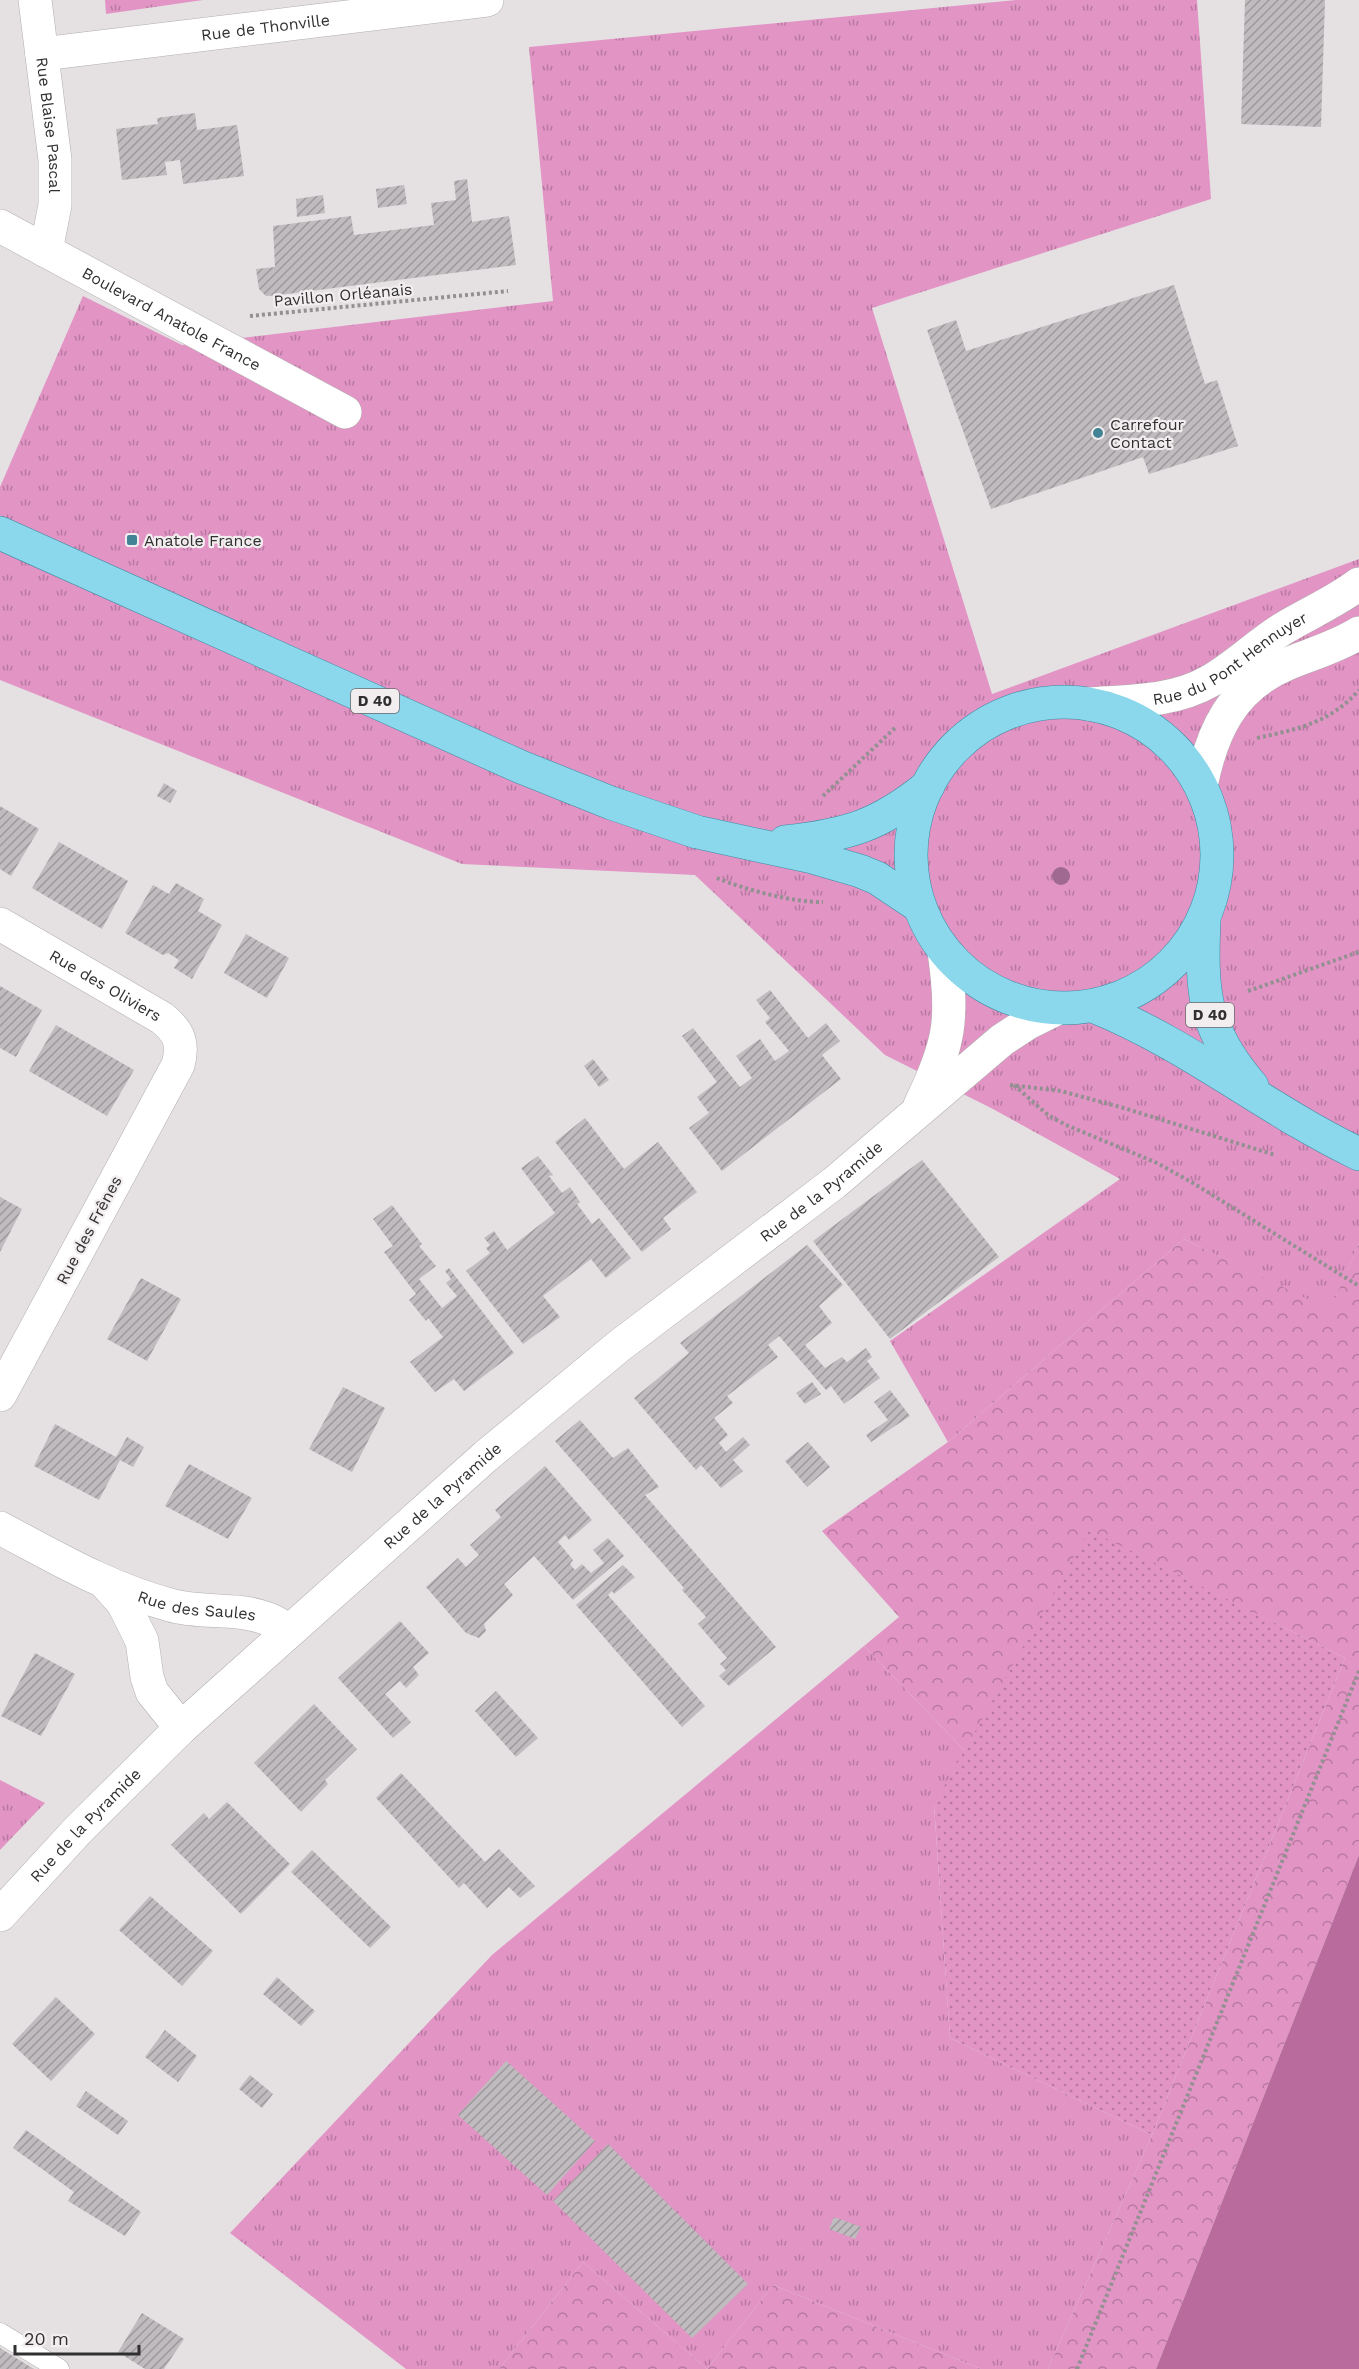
<svg xmlns="http://www.w3.org/2000/svg" width="1359" height="2369" font-family="'Work Sans',sans-serif">
<style>
.grass{fill:url(#grass-tufts)}
.forest{fill:url(#forest-crowns)}
.garden{fill:url(#garden-dots)}
.water{fill:#b86b9c}
.building{fill:url(#building-hatch)}
.lines{fill:none;stroke-linecap:round;stroke-linejoin:round}
.service-casing{stroke:#b2aeb0;stroke-width:21}
.minor-casing{stroke:#b2aeb0;stroke-width:34}
.primary-casing{stroke:#398ba1;stroke-width:34}
.path{stroke:#929091;stroke-width:4;stroke-dasharray:3 3;stroke-linecap:butt}
.service{stroke:#fff;stroke-width:20}
.minor{stroke:#fff;stroke-width:33}
.primary{stroke:#8bd7eb;stroke-width:33}
.tree{fill:#a06992}
.poi-dot{fill:#438396;stroke:#f2eef0;stroke-width:2}
.labels{text-anchor:middle;dominant-baseline:central;stroke-width:4.5;stroke-linejoin:round;paint-order:stroke}
.shield{fill:#f2eef0;stroke:#6b696a;stroke-width:1.5}
.shield-label{font-size:15px;font-weight:bold;fill:#313031}
.street-label{font-size:16px;fill:#313031;stroke:#f2eef0}
.poi-label{font-size:16px;fill:#313031;stroke:#f2eef0;text-anchor:start}
</style>
<defs>
<pattern id="grass-tufts" width="24" height="20" patternUnits="userSpaceOnUse" patternTransform="scale(1.5)"><rect width="24" height="20" fill="#e294c5"/><path d="M3 7l-1-3M5 7V3M7 7l1-3M15 17l-1-3M17 17v-4M19 17l1-3" fill="none" stroke="#b879a1"/></pattern>
<pattern id="forest-crowns" width="20" height="18" patternUnits="userSpaceOnUse" patternTransform="scale(1.5)"><rect width="20" height="18" fill="#e294c5"/><path d="M2 6a3 3 0 1 1 6 0M12 15a3 3 0 1 1 6 0" fill="none" stroke="#b879a1"/></pattern>
<pattern id="garden-dots" width="8" height="8" patternUnits="userSpaceOnUse" patternTransform="scale(1.5)"><rect width="8" height="8" fill="#e294c5"/><path d="M2 2h.1M6 6h.1" fill="none" stroke="#b879a1" stroke-width="1.8" stroke-linecap="round"/></pattern>
<pattern id="building-hatch" width="6" height="6" patternUnits="userSpaceOnUse" patternTransform="scale(1.5)"><rect width="6" height="6" fill="#bfbbbe"/><path d="M-1 1l2-2M0 6l6-6M5 7l2-2" fill="none" stroke="#9c989b"/></pattern>
</defs>
<rect width="100%" height="100%" fill="#e5e1e3"/>
<g class="grass">
<path d="M 105,0 L 203,0 L 106,14 Z"/>
<path d="M 1016,0 L 1197,0 L 1211,199 L 872,308 L 992,694 L 1359,559 L 1359,1243 L 1330,1311 L 1184,1239 L 948,1442 L 890,1341 L 1120,1179 L 991,1108 L 885,1055 L 695,875 L 462,864 L 0,680 L 0,487 L 83,296 L 182,345 L 553,301 L 529,47 Z"/>
<path d="M 864,1646 L 965,1751 L 934,1805 L 950,2038 L 1152,2135 L 1048,2369 L 981,2369 L 773,2285 L 707,2369 L 583,2262 L 499,2369 L 406,2369 L 230,2233 L 492,1955 Z"/>
<path d="M 0,1780 L 45,1803 L 0,1850 Z"/>
</g>
<g class="forest">
<path d="M 1184,1239 L 1330,1310 L 1359,1243 L 1359,1855 L 1156,2369 L 1048,2369 L 1152,2135 L 1345,1658 L 1089,1531 L 965,1751 L 864,1646 L 899,1617 L 822,1531 L 948,1442 Z"/>
<path d="M 583,2262 L 707,2369 L 773,2285 L 981,2369 L 499,2369 Z"/>
</g>
<path class="garden" d="M 1089,1530 L 1345,1658 L 1152,2135 L 950,2038 L 934,1804 Z"/>
<path class="water" d="M 1359,1855 L 1359,2369 L 1156,2369 Z"/>
<g class="building">
<path d="M 1245,0 L 1325,0 L 1321,127 L 1241,124 Z"/>
<path d="M 195,113 L 197,130 L 237,125 L 244,176 L 183,184 L 180,160 L 165,162 L 167,175 L 122,180 L 116,129 L 158,124 L 157,118 Z"/>
<path d="M 467,179 L 472,222 L 509,216 L 516,265 L 279,295 L 266,296 L 259,289 L 256,269 L 275,267 L 273,226 L 351,216 L 354,235 L 434,225 L 431,203 L 456,200 L 454,181 Z"/>
<path d="M 404,185 L 407,204 L 378,208 L 376,189 Z"/>
<path d="M 323,195 L 325,213 L 297,217 L 296,199 Z"/>
<path d="M 1174,285 L 1205,384 L 1217,380 L 1238,446 L 1149,474 L 1143,457 L 991,509 L 927,330 L 956,320 L 966,351 Z"/>
<path d="M 164,783 L 177,791 L 170,803 L 157,796 Z"/>
<path d="M 0,806 L 39,829 L 11,876 L 0,869 Z"/>
<path d="M 59,842 L 128,881 L 102,929 L 32,888 Z"/>
<path d="M 176,883 L 204,899 L 198,911 L 222,925 L 192,979 L 174,968 L 179,960 L 168,953 L 163,955 L 125,933 L 153,885 L 169,894 Z"/>
<path d="M 246,934 L 289,958 L 267,998 L 224,973 Z"/>
<path d="M 0,986 L 42,1010 L 16,1057 L 0,1048 Z"/>
<path d="M 770,990 L 808,1038 L 826,1023 L 840,1041 L 822,1055 L 841,1079 L 722,1171 L 689,1128 L 709,1113 L 697,1097 L 717,1082 L 682,1036 L 693,1028 L 740,1087 L 752,1078 L 736,1056 L 760,1039 L 775,1061 L 789,1051 L 765,1022 L 770,1018 L 756,1000 Z"/>
<path d="M 56,1025 L 134,1070 L 107,1116 L 29,1071 Z"/>
<path d="M 593,1059 L 609,1080 L 599,1087 L 584,1066 Z"/>
<path d="M 585,1118 L 624,1169 L 658,1142 L 697,1192 L 663,1218 L 671,1229 L 642,1252 L 555,1142 Z"/>
<path d="M 538,1156 L 553,1175 L 549,1176 L 562,1193 L 570,1187 L 580,1202 L 577,1204 L 592,1224 L 599,1218 L 631,1258 L 606,1278 L 591,1259 L 543,1296 L 560,1317 L 523,1344 L 466,1271 L 490,1253 L 486,1248 L 490,1245 L 484,1238 L 494,1231 L 507,1250 L 555,1213 L 521,1168 Z"/>
<path d="M 922,1160 L 999,1257 L 890,1339 L 813,1241 Z"/>
<path d="M 0,1197 L 22,1209 L 0,1252 Z"/>
<path d="M 392,1205 L 422,1244 L 419,1246 L 436,1266 L 419,1279 L 442,1308 L 457,1296 L 446,1283 L 451,1279 L 445,1271 L 449,1268 L 514,1353 L 464,1391 L 454,1379 L 435,1392 L 410,1362 L 443,1337 L 428,1318 L 426,1321 L 409,1300 L 416,1294 L 384,1252 L 393,1246 L 373,1219 Z"/>
<path d="M 807,1245 L 843,1285 L 819,1306 L 832,1323 L 805,1345 L 825,1368 L 842,1357 L 847,1362 L 866,1348 L 872,1357 L 867,1361 L 880,1378 L 844,1404 L 831,1386 L 826,1390 L 779,1336 L 768,1345 L 778,1357 L 727,1396 L 733,1403 L 714,1418 L 728,1435 L 719,1443 L 726,1452 L 743,1437 L 750,1445 L 733,1460 L 743,1471 L 721,1488 L 701,1465 L 696,1470 L 634,1398 L 689,1353 L 680,1343 Z"/>
<path d="M 141,1278 L 181,1299 L 147,1361 L 107,1339 Z"/>
<path d="M 812,1382 L 821,1394 L 805,1404 L 796,1393 Z"/>
<path d="M 343,1387 L 385,1408 L 352,1472 L 309,1449 Z"/>
<path d="M 890,1390 L 910,1416 L 871,1442 L 866,1435 L 888,1420 L 874,1402 Z"/>
<path d="M 580,1420 L 613,1458 L 628,1448 L 659,1487 L 645,1495 L 776,1647 L 729,1686 L 719,1676 L 726,1670 L 720,1664 L 727,1658 L 698,1624 L 706,1617 L 682,1590 L 684,1588 L 555,1441 Z"/>
<path d="M 55,1424 L 116,1457 L 127,1437 L 144,1447 L 133,1467 L 120,1460 L 99,1500 L 34,1466 Z"/>
<path d="M 808,1442 L 830,1467 L 807,1487 L 785,1461 Z"/>
<path d="M 189,1464 L 252,1498 L 228,1539 L 165,1506 Z"/>
<path d="M 545,1466 L 592,1520 L 569,1540 L 565,1535 L 558,1542 L 573,1560 L 570,1564 L 575,1570 L 582,1564 L 591,1573 L 604,1563 L 593,1550 L 608,1538 L 624,1556 L 573,1600 L 534,1556 L 504,1584 L 513,1595 L 484,1624 L 486,1631 L 479,1638 L 466,1633 L 426,1587 L 458,1558 L 466,1567 L 479,1555 L 470,1545 L 501,1517 L 495,1510 Z"/>
<path d="M 623,1565 L 635,1577 L 614,1594 L 612,1591 L 608,1595 L 705,1706 L 682,1727 L 576,1605 Z"/>
<path d="M 400,1621 L 429,1653 L 413,1667 L 419,1675 L 406,1688 L 400,1681 L 385,1694 L 411,1722 L 393,1738 L 338,1678 Z"/>
<path d="M 35,1653 L 75,1674 L 41,1736 L 1,1716 Z"/>
<path d="M 496,1691 L 538,1738 L 516,1757 L 475,1711 Z"/>
<path d="M 314,1704 L 357,1749 L 325,1780 L 328,1784 L 301,1812 L 254,1763 Z"/>
<path d="M 401,1773 L 485,1862 L 499,1849 L 535,1886 L 520,1898 L 509,1887 L 487,1908 L 464,1883 L 459,1888 L 376,1798 Z"/>
<path d="M 227,1802 L 290,1864 L 241,1914 L 171,1845 L 204,1813 L 209,1819 Z"/>
<path d="M 312,1850 L 391,1927 L 370,1948 L 291,1872 Z"/>
<path d="M 150,1896 L 213,1951 L 182,1986 L 119,1930 Z"/>
<path d="M 277,1977 L 315,2011 L 301,2026 L 263,1994 Z"/>
<path d="M 56,1997 L 95,2034 L 51,2081 L 12,2044 Z"/>
<path d="M 165,2030 L 197,2056 L 178,2082 L 145,2057 Z"/>
<path d="M 506,2061 L 595,2141 L 547,2195 L 458,2115 Z"/>
<path d="M 250,2075 L 273,2094 L 262,2108 L 239,2089 Z"/>
<path d="M 86,2091 L 128,2121 L 118,2135 L 76,2106 Z"/>
<path d="M 26,2130 L 141,2212 L 125,2236 L 68,2201 L 74,2192 L 13,2148 Z"/>
<path d="M 608,2144 L 748,2284 L 692,2338 L 553,2201 Z"/>
<path d="M 834,2217 L 861,2227 L 855,2239 L 829,2229 Z"/>
<path d="M 142,2313 L 184,2339 L 164,2369 L 145,2369 L 118,2352 Z"/>
<path d="M 0,2348 L 34,2369 L 0,2369 Z"/>
</g>
<g class="lines">
<defs>
<path id="service" d="M 0,2333 L 59,2369"/>
<g id="minor">
<path id="s1" d="M 35,0 L 55,160 L 55,205 L 46,251"/>
<path id="s2" d="M 42,54 L 487,0"/>
<path id="s3" d="M 0,226 L 345,412"/>
<path id="s4" d="M 1089,704 C 1129,701 1174,702 1210,681 C 1236,666 1258,644 1284,628 C 1309,613 1335,602 1359,584"/>
<path d="M 1201,786 C 1212,731 1232,687 1287,664 C 1311,654 1337,647 1359,633"/>
<path id="s5" d="M 0,924 L 162,1018 C 179,1032 184,1043 178,1065 L 0,1395"/>
<path d="M 920,1105 C 950,1044 954,1019 944,951"/>
<path id="s6" d="M 0,1528 C 57,1558 107,1588 170,1605 C 201,1614 235,1607 265,1618 C 274,1620 281,1626 289,1631"/>
<path d="M 106,1584 L 123,1603 L 142,1641 L 147,1677 L 152,1692 L 181,1728"/>
<path id="s7" d="M 0,1915 L 78,1830 L 181,1728 L 486,1456 L 619,1346 L 834,1183 L 1002,1040 L 1028,1023 L 1056,1009"/>
</g>
<g id="primary">
<path d="M 0,533 L 521,767 L 611,803 L 697,832 L 812,857 L 860,871 L 877,878 L 919,906"/>
<circle cx="1064" cy="855" r="153"/>
<path d="M 785,842 C 847,835 879,826 928,786"/>
<path d="M 1204,920 C 1201,992 1203,1029 1252,1086"/>
<path d="M 1093,1006 C 1188,1044 1267,1110 1359,1154"/>
</g>
</defs>
<use href="#service" class="service-casing"/>
<use href="#minor" class="minor-casing"/>
<use href="#primary" class="primary-casing"/>
<g class="path">
<path d="M 250,316 L 508,291"/>
<path d="M 1257,738 C 1298,729 1330,723 1359,690"/>
<path d="M 823,796 L 897,726"/>
<path d="M 717,878 C 743,889 795,903 823,902"/>
<path d="M 1248,991 L 1359,952"/>
<path d="M 1010,1085 L 1061,1091 L 1127,1109 L 1275,1155"/>
<path d="M 1014,1085 L 1049,1116 L 1066,1125 L 1157,1163 L 1193,1183 L 1359,1286"/>
<path d="M 1077,2369 L 1359,1671"/>
</g>
<use href="#service" class="service"/>
<use href="#minor" class="minor"/>
<use href="#primary" class="primary"/>
</g>
<circle class="tree" cx="1061" cy="876" r="9"/>
<g class="poi-dot">
<circle cx="1098" cy="433" r="6"/>
<rect x="126" y="534" width="12" height="12" rx="3"/>
</g>
<g class="labels">
<g class="shield">
<rect x="351" y="689" width="48" height="24" rx="4.5"/>
<rect x="1186" y="1003" width="48" height="24" rx="4.5"/>
</g>
<g class="shield-label">
<text x="375" y="701">D 40</text>
<text x="1210" y="1015">D 40</text>
</g>
<g class="street-label">
<text stroke="none"><textPath href="#s2" startOffset="225">Rue de Thonville</textPath></text>
<text stroke="none"><textPath href="#s1" startOffset="126">Rue Blaise Pascal</textPath></text>
<text transform="translate(343 295) rotate(-5)">Pavillon Orléanais</text>
<text stroke="none"><textPath href="#s3" startOffset="195">Boulevard Anatole France</textPath></text>
<text stroke="none"><textPath href="#s4" startOffset="152">Rue du Pont Hennuyer</textPath></text>
<text stroke="none"><textPath href="#s5" startOffset="122">Rue des Oliviers</textPath></text>
<text stroke="none"><textPath href="#s7" startOffset="1096">Rue de la Pyramide</textPath></text>
<text transform="translate(89 1230) rotate(-62)">Rue des Frênes</text>
<text stroke="none"><textPath href="#s7" startOffset="610">Rue de la Pyramide</textPath></text>
<text stroke="none"><textPath href="#s6" startOffset="214">Rue des Saules</textPath></text>
<text stroke="none"><textPath href="#s7" startOffset="124">Rue de la Pyramide</textPath></text>
</g>
<g class="poi-label">
<text x="1110" y="424">Carrefour<tspan x="1110" dy="18">Contact</tspan></text>
<text x="144" y="540">Anatole France</text>
</g>
</g>
<path d="M15 2345v9h124v-9" fill="none" stroke="#313031" stroke-width="3"/>
<text x="24" y="2345" font-size="18" fill="#313031" stroke="#f2eef0" stroke-width="4.5" paint-order="stroke">20 m</text>
</svg>
